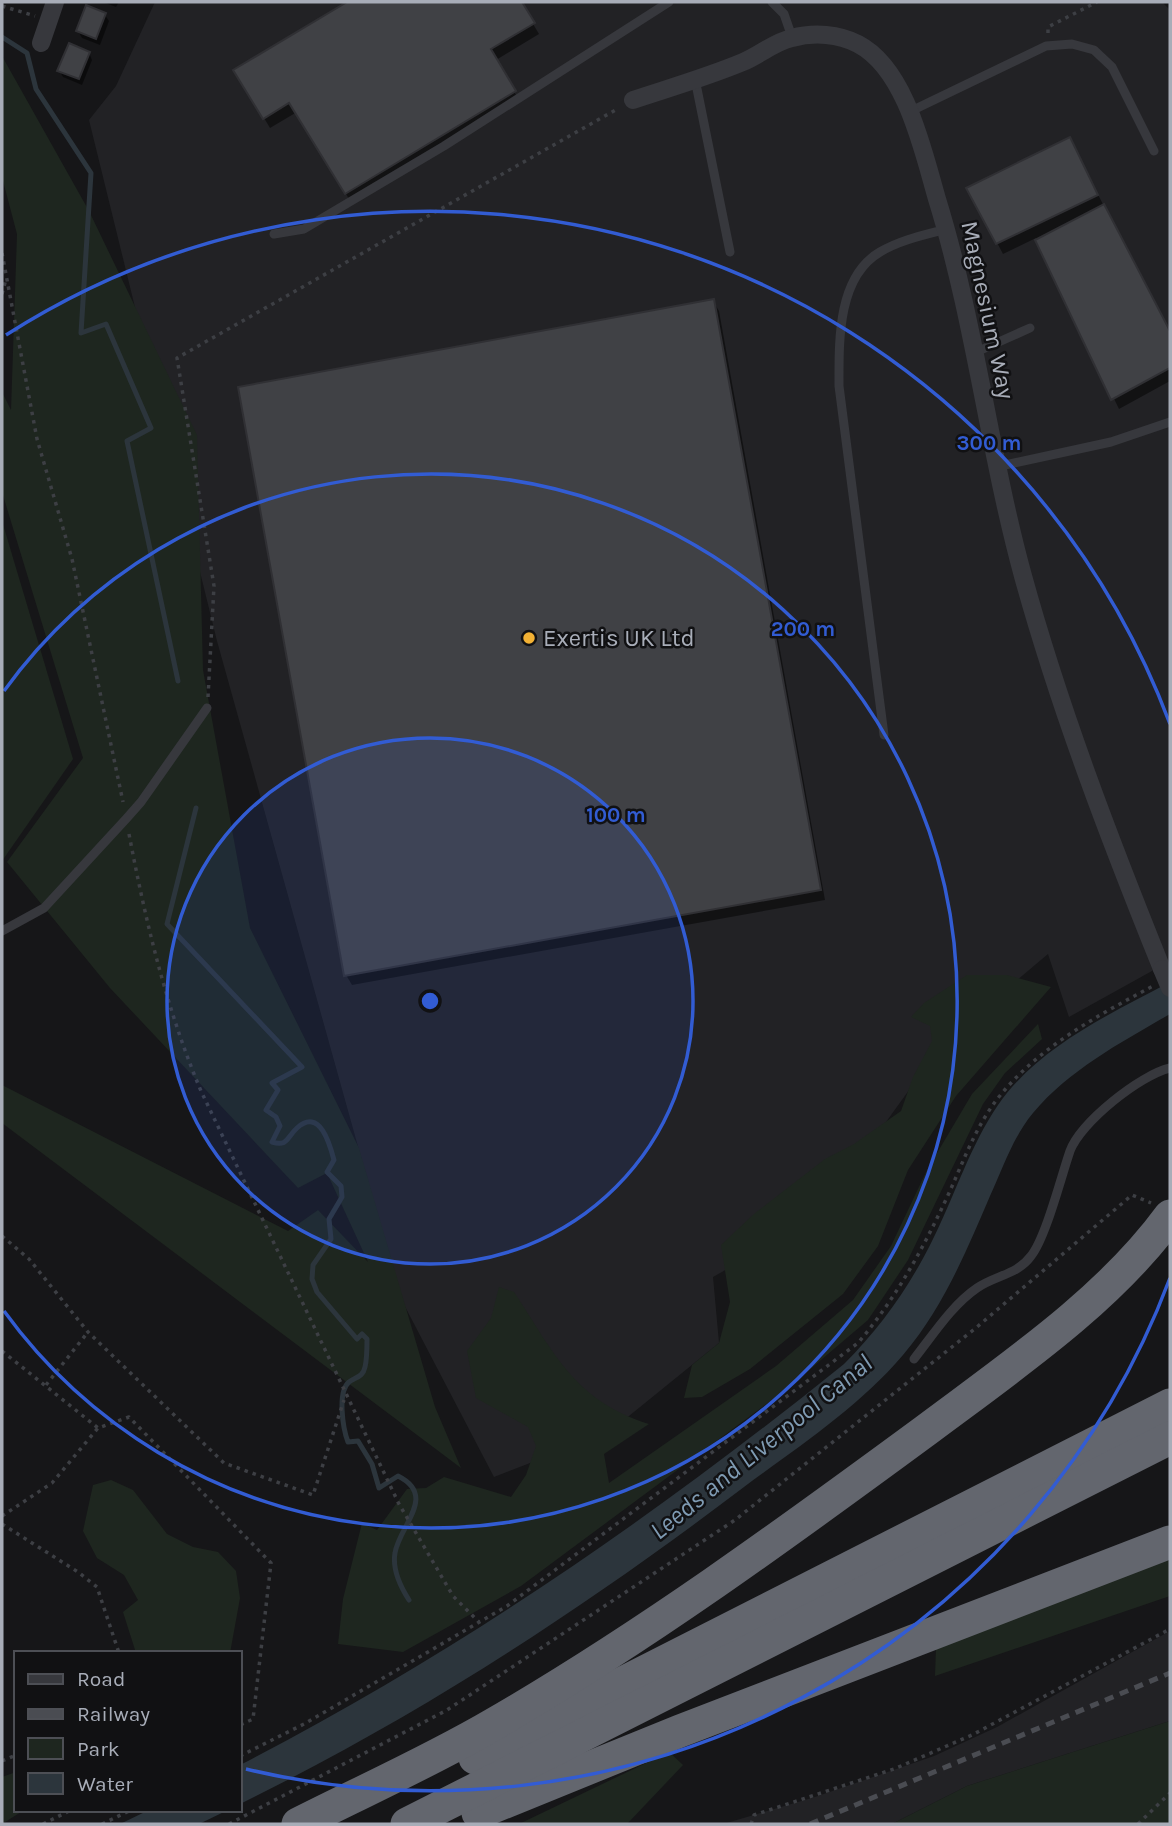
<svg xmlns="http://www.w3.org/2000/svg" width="1172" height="1826" font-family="Karla,sans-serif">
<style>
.built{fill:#222225}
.green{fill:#1e261f}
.water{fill:#2c353c}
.shadow{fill:#0007}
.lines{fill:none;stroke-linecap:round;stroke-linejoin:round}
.stream{stroke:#2c353c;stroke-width:5}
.building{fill:#404145;stroke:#303034;stroke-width:2}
.path{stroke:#3d3f44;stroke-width:3.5;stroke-dasharray:3.5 5;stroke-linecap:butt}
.lane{stroke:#37383d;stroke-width:9}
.street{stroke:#37383d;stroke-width:18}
.highway{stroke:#63666e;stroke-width:33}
.rail{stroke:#4a4c52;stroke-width:5;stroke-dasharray:9 7;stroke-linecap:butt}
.street-bridge{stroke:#37383d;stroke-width:18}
.ring{fill:none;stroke:#325cd3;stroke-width:3.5}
.poi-dot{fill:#f2b134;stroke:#111113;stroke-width:2.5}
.labels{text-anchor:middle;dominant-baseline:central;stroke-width:5;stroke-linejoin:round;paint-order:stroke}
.street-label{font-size:24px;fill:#a8adb8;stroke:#111113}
.poi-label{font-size:24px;fill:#a8adb8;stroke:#111113;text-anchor:start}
.water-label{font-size:26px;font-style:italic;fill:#7f9bb3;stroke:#111113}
.centre{fill:#325cd3;stroke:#111113;stroke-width:3.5}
.ring-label{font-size:21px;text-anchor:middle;font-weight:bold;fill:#325cd3;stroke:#111113;stroke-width:5;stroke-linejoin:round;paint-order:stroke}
</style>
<rect width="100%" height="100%" fill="#161618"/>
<g class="built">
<path d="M 155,2 L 1162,2 L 1170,10 L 1170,961 L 1069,1017 L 1048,954 L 943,1043 L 816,1219 L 713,1277 L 719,1343 L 608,1433 L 494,1477 L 400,1297 L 217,641 L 89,120 L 116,86 Z"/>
<path d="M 1170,1631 L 1170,1721 L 967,1786 L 892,1824 L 723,1824 L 815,1797 L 934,1756 L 997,1727 Z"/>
</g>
<g class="green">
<path d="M 2,56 L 89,211 L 197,435 L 203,670 L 250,928 L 359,1148 L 435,1407 L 461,1468 L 2,1123 L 2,1085 L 288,1231 L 318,1210 L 368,1262 L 327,1173 L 298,1188 L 110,988 L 7,862 L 83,758 L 2,492 L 2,392 L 11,410 L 17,234 L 2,177 Z"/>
<path d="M 2,521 L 73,759 L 2,861 Z"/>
<path d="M 967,975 L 1007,975 L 1051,987 L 956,1096 L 908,1170 L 878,1246 L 843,1294 L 750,1369 L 702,1397 L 684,1398 L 692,1365 L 719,1343 L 730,1302 L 721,1245 L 754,1214 L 825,1159 L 854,1144 L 901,1111 L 913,1077 L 932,1041 L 930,1026 L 911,1017 L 924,1003 Z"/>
<path d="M 1038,1024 L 1042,1039 L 1005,1073 L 983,1104 L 908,1260 L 868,1320 L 788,1388 L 521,1586 L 403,1652 L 338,1644 L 343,1599 L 362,1523 L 377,1530 L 407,1489 L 426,1488 L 444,1477 L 511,1497 L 526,1475 L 536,1446 L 528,1427 L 476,1398 L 467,1351 L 491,1318 L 499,1287 L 514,1292 C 555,1354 574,1400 649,1424 L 604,1454 L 609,1483 L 776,1366 L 853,1300 L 891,1246 L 927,1170 L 972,1094 Z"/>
<path d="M 111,1480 L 133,1490 L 167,1534 L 193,1547 L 218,1552 L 236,1571 L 240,1598 L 230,1653 L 136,1653 L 123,1612 L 138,1600 L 124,1575 L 97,1558 L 83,1531 L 93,1485 Z"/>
<path d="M 1170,1555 L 1170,1596 L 935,1676 L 936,1648 Z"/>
<path d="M 1170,1721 L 1170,1824 L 892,1824 L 967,1786 Z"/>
<path d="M 669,1752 L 683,1765 L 627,1824 L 519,1824 Z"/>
<path d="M 16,1772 L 16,1810 L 24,1810 L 2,1824 L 2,1777 Z"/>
</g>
<g class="water">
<path d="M 1170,982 L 1170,1014 C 1122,1042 1070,1069 1033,1113 C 1013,1137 1003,1168 990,1196 C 966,1252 943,1308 903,1355 C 859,1407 798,1447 744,1487 C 585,1608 419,1716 240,1804 L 240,1765 C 458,1652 653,1518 844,1364 C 881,1327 910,1286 933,1239 C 955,1195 970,1146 998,1105 C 1038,1047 1110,1014 1170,982 Z"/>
<path d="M 149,1810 L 228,1810 L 199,1824 L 120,1824 Z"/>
</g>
<g class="shadow">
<path d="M 103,2 L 119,2 L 116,7 Z"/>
<path d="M 350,2 L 520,2 L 539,34 L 496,60 L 520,102 L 352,204 L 297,112 L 270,128 L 236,71 Z"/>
<path d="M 105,15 L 109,21 L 100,45 L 82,38 L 78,31 Z"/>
<path d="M 89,53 L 92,60 L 82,85 L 63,77 L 59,70 Z"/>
<path d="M 1075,150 L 1170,334 L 1170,381 L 1119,409 L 1036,238 L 1003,254 L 969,189 Z"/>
<path d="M 713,301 L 719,311 L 825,900 L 352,985 L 346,975 Z"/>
</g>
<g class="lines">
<g class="stream">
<path d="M 2,37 L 27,53 L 36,89 L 91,173 L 81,333 L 106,324 L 151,428 L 127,441 L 178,681"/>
<path d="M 196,808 L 167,924 L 302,1067 L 272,1083 L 278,1090 L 266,1110 L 276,1117 L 280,1126 L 272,1142 C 288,1147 287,1137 297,1128 C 320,1107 330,1145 334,1160 L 327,1172 L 341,1186 L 342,1197 L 329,1219 L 331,1239 L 313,1265 L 312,1279 L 317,1292 L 357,1339 L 362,1334 L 367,1339 C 367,1348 367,1359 365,1367 C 363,1377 356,1377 349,1382 C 337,1392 343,1429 348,1442 L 358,1441 L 372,1464 L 379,1488 L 398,1476 C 438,1496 399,1526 395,1553 C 392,1570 400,1586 409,1600"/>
</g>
</g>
<g class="building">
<path d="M 347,2 L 522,2 L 535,23 L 491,49 L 516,91 L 345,194 L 289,103 L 263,119 L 233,70 Z"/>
<path d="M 86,5 L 106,13 L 96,39 L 76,31 Z"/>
<path d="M 69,43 L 90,52 L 79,79 L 57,71 Z"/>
<path d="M 1070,137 L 1098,195 L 996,244 L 966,188 Z"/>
<path d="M 1104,204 L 1170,331 L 1170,368 L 1111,400 L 1035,240 Z"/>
<path d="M 714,299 L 821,890 L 344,976 L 238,387 Z"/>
</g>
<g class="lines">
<g class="path">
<path d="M 2,6 L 35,16"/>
<path d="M 1048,33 L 1048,27 L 1097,2"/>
<path d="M 2,253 L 37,439 L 72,559 L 123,802"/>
<path d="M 2,294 L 6,279"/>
<path d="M 208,697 L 214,586 L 177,358 L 619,108"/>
<path d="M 129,834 C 146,923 166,1008 201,1091 L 399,1504 L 453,1596 L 479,1622"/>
<path d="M 2,1236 L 29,1259 L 88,1332 L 224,1463 L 313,1495 L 344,1400"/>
<path d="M 2,1351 L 98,1428"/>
<path d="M 46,1385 L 88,1332"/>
<path d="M 2,1516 L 52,1483 L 98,1428 L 129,1417 L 271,1563 L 253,1719 L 240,1725"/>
<path d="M 2,1524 L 78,1572 L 97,1587 L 119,1653"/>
<path d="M 240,1756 L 304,1724 L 507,1606 L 858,1343 C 897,1297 924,1247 949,1193 C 963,1162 975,1129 995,1102 C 1035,1049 1095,1017 1153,986"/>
<path d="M 2,1761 L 16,1755"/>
<path d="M 43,1824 L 71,1810"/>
<path d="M 102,1824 L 131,1810"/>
<path d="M 229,1824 L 447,1710 L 735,1520 L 977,1327 L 1132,1195 L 1151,1203"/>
<path d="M 751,1824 L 754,1815 L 894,1769 L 972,1735 L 1170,1629"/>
<path d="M 1138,1824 L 1170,1793"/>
</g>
<g class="lane">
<path d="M 772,2 L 784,14 L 792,37"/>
<path d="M 695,79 L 730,252"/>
<path d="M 909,112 L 1046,46 L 1072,44 L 1094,50 L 1112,67 L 1154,151"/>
<path d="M 274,234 L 304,229 L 444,146 L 669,2"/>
<path d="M 974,353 L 1030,328"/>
<path d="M 996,467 L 1111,442 L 1170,422"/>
<path d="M 884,735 L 839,386 C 839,342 837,277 880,252 C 900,240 924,235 947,229"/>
<path d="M 2,931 L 44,908 L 126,819 L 141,802 L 207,708"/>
<path d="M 914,1359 C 933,1335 952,1305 977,1288 C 996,1275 1017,1275 1031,1256 C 1046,1237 1061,1177 1070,1151 C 1081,1122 1140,1075 1170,1068"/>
</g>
<g class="street">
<path d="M 41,43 L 55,2"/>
<path d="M 633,100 C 669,88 707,77 743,62 C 760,55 774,42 792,38 C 814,32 839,34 858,44 C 906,69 923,151 937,199 C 975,322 989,452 1023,576 C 1060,710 1110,840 1162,969"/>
</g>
<g class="highway">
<path d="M 475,1758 L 1170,1405"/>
<path d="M 478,1813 L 680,1731 L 1170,1542"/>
<path d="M 298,1824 C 363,1791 431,1761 494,1724 C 644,1637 785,1534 925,1431 C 1009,1368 1108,1301 1170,1216"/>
<path d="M 407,1824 L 1170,1438"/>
</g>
<path class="rail" d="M 810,1824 L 1170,1673"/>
<path class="street-bridge" d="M 1162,969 L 1170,988"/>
</g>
<circle cx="430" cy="1001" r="263" fill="#325cd3" fill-opacity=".12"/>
<g class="ring">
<circle cx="430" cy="1001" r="263"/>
<path d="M4 691A527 527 0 1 1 4 1311"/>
<path d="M1170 1278A790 790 0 0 1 246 1769M6 335A790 790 0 0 1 1170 724"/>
</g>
<circle class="poi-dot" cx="529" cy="638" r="7"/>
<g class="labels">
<g class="street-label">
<text transform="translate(988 310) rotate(78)">Magnesium Way</text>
</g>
<g class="poi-label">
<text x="543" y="638">Exertis UK Ltd</text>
</g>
<g class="water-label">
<text transform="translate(761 1447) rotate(-39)">Leeds and Liverpool Canal</text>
</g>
</g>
<circle cx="430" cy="1001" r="10" class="centre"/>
<g class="ring-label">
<text x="989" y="450">300 m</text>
<text x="803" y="636">200 m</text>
<text x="616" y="822">100 m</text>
</g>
<rect width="1172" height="1826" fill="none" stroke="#a8adb8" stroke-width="7"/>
<rect x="14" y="1651" width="228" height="161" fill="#111113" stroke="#4d4f55" stroke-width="2"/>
<rect x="28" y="1674" width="35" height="10" fill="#37383d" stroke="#4d4f55" stroke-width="2"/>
<text x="77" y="1686" font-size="21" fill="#a8adb8">Road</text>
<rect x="28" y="1709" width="35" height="10" fill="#4a4c52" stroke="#4d4f55" stroke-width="2"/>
<text x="77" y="1721" font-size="21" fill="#a8adb8">Railway</text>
<rect x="28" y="1738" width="35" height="21" fill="#1e261f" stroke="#4d4f55" stroke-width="2"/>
<text x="77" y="1756" font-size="21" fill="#a8adb8">Park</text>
<rect x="28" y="1773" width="35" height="21" fill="#2c353c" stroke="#4d4f55" stroke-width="2"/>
<text x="77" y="1791" font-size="21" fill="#a8adb8">Water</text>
</svg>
